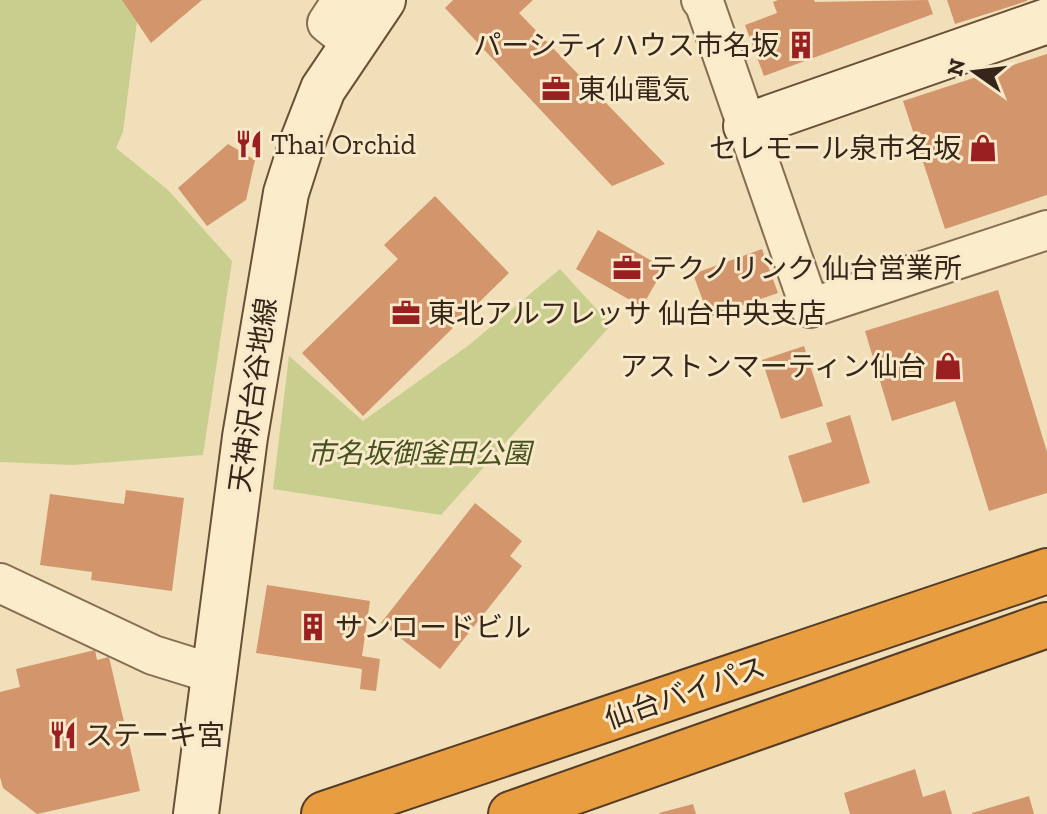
<svg xmlns="http://www.w3.org/2000/svg" width="1047" height="814" font-family="'Zilla Slab','Noto Sans JP',serif">
<style>
.green{fill:#c8ce8d}
.building{fill:#d2956c}
.lines{fill:none;stroke-linecap:round;stroke-linejoin:round}
.street-casing{stroke:#876e53;stroke-width:42}
.secondary-casing{stroke:#694f36;stroke-width:48}
.highway-casing{stroke:#543c28;stroke-width:48}
.street{stroke:#fbedcc;stroke-width:38}
.secondary{stroke:#fbedcc;stroke-width:44}
.highway{stroke:#e89d41;stroke-width:44}
.labels{text-anchor:middle;dominant-baseline:central;stroke-width:6;stroke-linejoin:round;paint-order:stroke}
.poi-label{font-size:28px;fill:#352619;stroke:#f7e9c9;text-anchor:start}
.street-label{font-size:28px;fill:#352619;stroke:#f7e9c9}
.park-label{font-size:28px;font-style:italic;fill:#46531e;stroke:#f7e9c9}
</style>
<rect width="100%" height="100%" fill="#f0dfb9"/>
<g class="green">
<path d="M 0,0 L 137,0 L 139,5 L 123,132 L 116,148 L 168,190 L 232,261 L 203,455 L 73,465 L 0,462 Z"/>
<path d="M 560,269 L 611,325 L 441,515 L 273,489 L 289,356 L 363,421 L 469,345 Z"/>
</g>
<g class="building">
<path d="M 122,0 L 202,0 L 151,43 Z"/>
<path d="M 453,0 L 533,0 L 519,13 L 665,164 L 612,186 L 445,8 Z"/>
<path d="M 778,0 L 814,0 L 815,2 L 928,0 L 933,14 L 764,76 L 745,25 L 777,13 L 773,2 Z"/>
<path d="M 947,0 L 1027,0 L 1027,1 L 955,24 Z"/>
<path d="M 1047,54 L 1047,195 L 945,229 L 903,101 Z"/>
<path d="M 228,144 L 255,160 L 246,200 L 207,226 L 178,188 Z"/>
<path d="M 435,196 L 509,273 L 363,416 L 302,353 L 398,259 L 384,245 Z"/>
<path d="M 598,230 L 664,268 L 642,307 L 576,269 Z"/>
<path d="M 762,249 L 778,293 L 709,317 L 693,274 Z"/>
<path d="M 998,290 L 1047,452 L 1047,493 L 989,511 L 955,401 L 892,421 L 865,331 Z"/>
<path d="M 804,346 L 823,406 L 781,419 L 762,360 Z"/>
<path d="M 850,415 L 870,483 L 803,503 L 788,456 L 832,442 L 826,423 Z"/>
<path d="M 126,490 L 184,498 L 172,591 L 91,580 L 92,572 L 40,565 L 50,494 L 124,504 Z"/>
<path d="M 475,503 L 522,541 L 510,556 L 522,566 L 440,669 L 381,623 Z"/>
<path d="M 267,585 L 370,601 L 362,656 L 380,659 L 376,691 L 360,689 L 362,669 L 256,653 Z"/>
<path d="M 95,650 L 97,660 L 109,657 L 140,791 L 37,814 L 3,788 L 0,777 L 0,692 L 20,687 L 16,669 Z"/>
<path d="M 915,769 L 923,797 L 945,790 L 952,814 L 850,814 L 844,793 Z"/>
<path d="M 1029,796 L 1034,814 L 972,814 L 972,813 Z"/>
<path d="M 693,804 L 696,814 L 660,814 L 659,813 Z"/>
</g>
<g class="lines">
<defs>
<g id="street">
<path d="M 342,0 L 327,23 L 353,44"/>
<path d="M 701,0 L 705,5 L 810,308 L 1047,230"/>
<path d="M 0,583 L 153,655 L 214,674"/>
</g>
<g id="secondary">
<path d="M 746,126 L 1047,21"/>
<path d="M 196,814 L 245,437 L 286,193 L 302,143 L 323,89 L 383,0"/>
</g>
<g id="highway">
<path d="M 324,814 L 1047,571"/>
<path d="M 511,814 L 1047,625"/>
</g>
</defs>
<use href="#street" class="street-casing"/>
<use href="#secondary" class="secondary-casing"/>
<use href="#highway" class="highway-casing"/>
<use href="#street" class="street"/>
<use href="#secondary" class="secondary"/>
<use href="#highway" class="highway"/>
</g>
<defs>
<symbol id="building-bare" viewBox="-9 -9 18 18"><path d="M-4-6H4V6H1V3H-1V6H-4ZM-2.5-4.3h1.7v1.8h-1.7ZM.8-4.3h1.7v1.8H.8ZM-2.5-1h1.7V.8h-1.7ZM.8-1h1.7V.8H.8Z" fill="#9a1f21" stroke="#f7e9c9" stroke-width="2.5" paint-order="stroke"/></symbol>
<symbol id="office-bare" viewBox="-9 -9 18 18"><path d="M-6-3h4V-5.5h4V-3h4V5H-6ZM-1-4.5V-3h2v-1.5ZM-6 0V1H6V0Z" fill="#9a1f21" stroke="#f7e9c9" stroke-width="2.5" paint-order="stroke"/></symbol>
<symbol id="restaurant-bare" viewBox="-9 -9 18 18"><path d="M-5-6h1v4h1v-4h1v4h1v-4h1v5L-1.5 .5V6h-2V.5L-5-1ZM5-6V6H3V1.5H1.5Q1.5-4 5-6Z" fill="#9a1f21" stroke="#f7e9c9" stroke-width="2.5" paint-order="stroke"/></symbol>
<symbol id="shop-bare" viewBox="-9 -9 18 18"><path d="M-5-2.5h2.3a2.7 3.5 0 0 1 5.4 0H5L5.5 6h-11ZM-1.5-2.5h3a1.5 2.3 0 0 0-3 0Z" fill="#9a1f21" stroke="#f7e9c9" stroke-width="2.5" paint-order="stroke"/></symbol>
</defs>
<g fill-rule="evenodd">
<use href="#building-bare" x="781" y="25" width="40" height="40"/>
<use href="#office-bare" x="536" y="69" width="40" height="40"/>
<use href="#restaurant-bare" x="229" y="124" width="40" height="40"/>
<use href="#shop-bare" x="963" y="128" width="40" height="40"/>
<use href="#office-bare" x="607" y="248" width="40" height="40"/>
<use href="#office-bare" x="386" y="293" width="40" height="40"/>
<use href="#shop-bare" x="928" y="346" width="40" height="40"/>
<use href="#building-bare" x="293" y="607" width="40" height="40"/>
<use href="#restaurant-bare" x="43" y="715" width="40" height="40"/>
</g>
<g class="labels">
<g class="poi-label">
<text x="779" y="45" text-anchor="end">パーシティハウス市名坂</text>
<text x="578" y="89">東仙電気</text>
<text x="271" y="144">Thai Orchid</text>
<text x="961" y="148" text-anchor="end">セレモール泉市名坂</text>
<text x="649" y="268">テクノリンク 仙台営業所</text>
<text x="428" y="313">東北アルフレッサ 仙台中央支店</text>
<text x="926" y="366" text-anchor="end">アストンマーティン仙台</text>
<text x="335" y="627">サンロードビル</text>
<text x="85" y="735">ステーキ宮</text>
</g>
<g class="street-label">
<text transform="translate(253 395) rotate(-82)">天神沢台谷地線</text>
<text transform="translate(685 693) rotate(-19)">仙台バイパス</text>
</g>
<g class="park-label">
<text x="419" y="453">市名坂御釜田公園</text>
</g>
</g>
<g transform="translate(975 72) rotate(284)" stroke="#f7e9c9" stroke-width="6" paint-order="stroke">
<path d="M0-6L14 30L0 20L-14 30Z" fill="#352619"/>
<text y="-12" font-size="22" font-weight="bold" text-anchor="middle" fill="#352619">N</text>
</g>
</svg>
